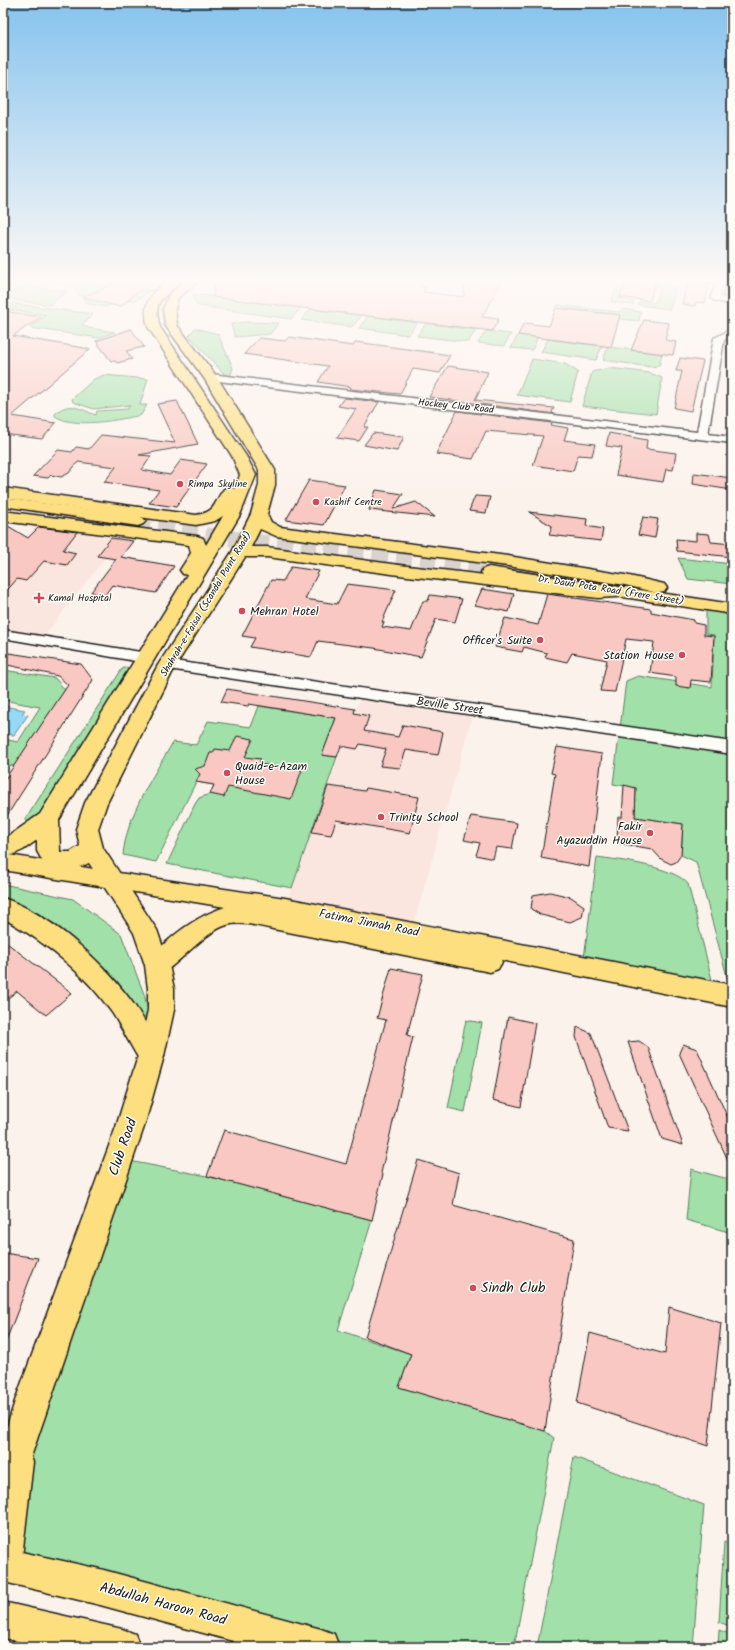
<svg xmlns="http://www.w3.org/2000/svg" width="735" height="1650" font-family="Kalam,sans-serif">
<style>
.built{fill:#fbe5df}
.green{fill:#a1e0a8;stroke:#5e7e62}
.water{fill:#94daf6;stroke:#648e9f}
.building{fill:#f9c8c2;stroke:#1c1c1c}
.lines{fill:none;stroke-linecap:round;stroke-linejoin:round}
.major-tunnel{stroke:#dad2cd;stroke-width:16;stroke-dasharray:16 8;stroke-linecap:butt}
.minor-casing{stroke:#1c1c1c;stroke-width:3}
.major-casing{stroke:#1c1c1c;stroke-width:3}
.highway-casing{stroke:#1c1c1c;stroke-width:3}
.minor{fill:#fdfcf7;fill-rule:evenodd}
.major{fill:#fddf80;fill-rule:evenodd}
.highway{fill:#fddf80;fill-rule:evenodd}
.poi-dot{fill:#d1495b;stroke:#fdfcf7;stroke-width:1.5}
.labels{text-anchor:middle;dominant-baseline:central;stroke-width:3;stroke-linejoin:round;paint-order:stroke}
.far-street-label{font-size:10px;fill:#1c1c1c;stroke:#fdfcf7}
.far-poi-label{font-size:10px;fill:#1c1c1c;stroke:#fdfcf7;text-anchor:start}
.poi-label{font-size:12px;fill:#1c1c1c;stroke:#fdfcf7;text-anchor:start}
.street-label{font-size:12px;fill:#1c1c1c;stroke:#fdfcf7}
.near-street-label{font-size:14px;fill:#1c1c1c;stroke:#fdfcf7}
.near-poi-label{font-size:14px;fill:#1c1c1c;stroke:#fdfcf7;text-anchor:start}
</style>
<rect width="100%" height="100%" fill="#fcf2ec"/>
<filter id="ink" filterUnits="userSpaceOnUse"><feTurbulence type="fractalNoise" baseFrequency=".025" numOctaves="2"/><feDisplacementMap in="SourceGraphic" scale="8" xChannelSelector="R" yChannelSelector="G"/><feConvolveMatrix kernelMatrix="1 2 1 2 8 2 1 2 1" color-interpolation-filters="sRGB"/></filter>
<g filter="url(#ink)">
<g class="built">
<path d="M 40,521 L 115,531 L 97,555 L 106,557 L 41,640 L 3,634 L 3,562 Z"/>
<path d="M 362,693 L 474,710 L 412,931 L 285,907 Z"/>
</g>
<g class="green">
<path d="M 3,279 L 58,279 L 149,292 L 136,300 L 121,302 L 117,305 L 110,305 L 106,307 L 88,304 L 70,285 C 42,281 29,275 3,290 Z"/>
<path d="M 656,283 L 676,288 L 670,309 L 638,305 L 639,302 L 655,303 L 660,288 L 655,286 Z"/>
<path d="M 618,284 L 625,284 L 621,297 L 618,298 L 634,301 L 633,305 L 611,302 Z"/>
<path d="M 29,286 L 67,291 L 50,305 L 8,299 L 7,297 L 17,289 Z"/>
<path d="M 193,294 L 301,308 L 291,319 L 198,306 L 195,303 Z"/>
<path d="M 3,302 L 93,314 L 82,325 L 89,328 L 115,332 L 99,338 L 30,328 L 46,315 L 3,309 Z"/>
<path d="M 557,305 L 619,312 L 622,309 L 641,312 L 639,321 L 619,319 L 620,315 L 556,308 Z"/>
<path d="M 311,309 L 362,315 L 352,327 L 301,320 Z"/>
<path d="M 368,316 L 417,323 L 408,335 L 359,328 Z"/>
<path d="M 245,322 L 279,323 L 270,334 L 235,337 L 231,324 Z"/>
<path d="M 426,323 L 476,330 L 468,342 L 417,336 Z"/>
<path d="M 195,328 L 218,334 L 233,368 L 230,376 L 225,375 L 189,336 Z"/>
<path d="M 486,331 L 511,334 L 504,346 L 478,343 Z"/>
<path d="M 518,335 L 538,337 L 532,350 L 511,348 Z"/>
<path d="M 548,339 L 602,346 L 596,360 L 541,352 Z"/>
<path d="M 608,347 L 662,353 L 659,366 L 651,367 L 603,360 Z"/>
<path d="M 532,359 L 565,364 L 578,372 L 570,402 L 517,395 Z"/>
<path d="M 609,368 L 650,373 L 662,378 L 656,414 L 582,406 L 592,372 Z"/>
<path d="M 104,375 L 148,379 L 140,405 L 147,405 L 141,415 C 119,420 74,429 55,416 L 55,414 C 69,400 79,409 96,415 L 97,411 L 128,409 L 130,405 L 94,409 L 73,402 L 72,399 L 94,379 Z"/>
<path d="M 678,558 L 732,564 L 732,584 L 688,579 Z"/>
<path d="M 706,605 L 732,609 L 732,995 L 696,862 L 681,855 L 683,824 L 635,817 L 636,788 L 613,784 L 626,681 L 638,676 L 712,687 L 714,635 L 706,634 Z"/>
<path d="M 127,667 L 130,669 L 39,817 L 30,823 L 25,820 L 122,669 Z"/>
<path d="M 3,670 L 55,678 L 65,690 L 14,766 L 3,764 L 3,739 L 18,742 L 40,707 L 3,700 Z"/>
<path d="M 259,706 L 336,718 L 322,755 L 337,757 L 292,888 L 167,864 L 195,804 L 199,798 L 210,794 L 214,785 L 196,782 L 156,862 L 123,855 C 127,814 153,777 173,742 L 196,745 L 208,721 L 251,727 Z"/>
<path d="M 597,857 C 619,860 675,867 688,884 L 715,992 L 583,966 Z"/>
<path d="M 3,884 L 73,899 L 121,934 L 144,994 L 149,1014 L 144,1027 L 133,1002 L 108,976 L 3,895 Z"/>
<path d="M 466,1020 L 482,1023 L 465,1112 L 448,1108 Z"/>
<path d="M 119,1159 L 207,1176 L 372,1220 L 338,1330 L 411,1354 L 399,1387 L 545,1431 L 554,1438 L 514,1647 L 278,1647 L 5,1565 L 18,1450 Z"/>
<path d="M 691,1169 L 732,1180 L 732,1233 L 686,1220 Z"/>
<path d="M 574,1457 L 704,1505 L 693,1647 L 537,1647 Z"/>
<path d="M 724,1542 L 732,1544 L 732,1627 L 719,1622 Z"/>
<path d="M 719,1630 L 732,1635 L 732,1647 L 718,1647 Z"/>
</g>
<path class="water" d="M 3,706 L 25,710 L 22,714 L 28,715 L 14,735 L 3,734 Z"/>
<g class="building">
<path d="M 125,279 L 147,281 L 149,279 L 167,279 L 154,291 L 141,289 L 120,307 L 83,297 Z"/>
<path d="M 214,279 L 414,279 L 422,281 L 420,286 L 426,287 L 423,292 L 464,297 L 465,279 L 503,279 L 482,317 L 499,319 L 492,331 L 213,297 Z"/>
<path d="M 627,279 L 656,279 L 650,301 L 620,297 Z"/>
<path d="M 688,279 L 700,279 L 702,282 L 709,284 L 705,303 L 696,302 L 695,306 L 682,304 Z"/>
<path d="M 556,308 L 620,315 L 611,347 L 518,335 L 524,323 L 549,326 Z"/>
<path d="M 3,311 L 41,317 L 13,336 L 90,349 L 12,416 L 56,423 L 42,439 L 3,434 Z"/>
<path d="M 644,320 L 669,323 L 665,340 L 676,342 L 673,355 L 631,350 Z"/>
<path d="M 131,329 L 144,347 L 126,351 L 132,359 L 117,363 L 115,361 L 111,361 L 96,341 Z"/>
<path d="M 289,337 L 353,346 L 356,342 L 450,355 L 440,373 L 413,369 L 400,394 L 350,389 L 351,387 L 318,382 L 328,366 L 244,354 L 259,338 L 285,341 Z"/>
<path d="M 680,358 L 703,361 L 691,411 L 674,408 L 682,371 L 676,371 Z"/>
<path d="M 448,366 L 488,372 L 475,400 L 554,408 L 552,412 L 554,414 L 429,397 Z"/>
<path d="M 344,398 L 379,402 L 364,427 L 368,427 L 359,441 L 337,438 L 356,409 L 338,406 Z"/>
<path d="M 177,401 L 198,444 L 139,455 L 151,456 L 142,470 L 170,475 L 181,460 L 207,464 L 176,507 L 149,503 L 159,490 L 104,482 L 116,467 L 78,462 L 69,473 L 61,477 L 51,475 L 48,478 L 33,476 L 58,450 L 72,452 L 76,447 L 89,449 L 101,435 L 175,443 L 157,404 Z"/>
<path d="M 457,411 L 552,423 L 551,425 L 568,428 L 564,440 L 595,444 L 592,456 L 578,455 L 573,471 L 533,465 L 543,436 L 486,431 L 473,459 L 436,454 Z"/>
<path d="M 373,433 L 404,437 L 397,451 L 364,445 Z"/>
<path d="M 609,433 L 647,440 L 646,449 L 676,453 L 673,470 L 666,469 L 663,482 L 616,475 L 622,448 L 606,446 Z"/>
<path d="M 694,473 L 732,478 L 732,490 L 693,484 Z"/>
<path d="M 309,480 L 345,485 L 324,525 L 286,520 Z"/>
<path d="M 376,490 L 403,494 L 393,509 L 416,502 L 435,517 L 369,510 Z"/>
<path d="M 475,496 L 490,497 L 486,513 L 469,511 Z"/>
<path d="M 529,512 L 587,519 L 586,526 L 603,529 L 601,541 L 549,535 L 552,526 Z"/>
<path d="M 643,517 L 658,519 L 655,538 L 638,535 Z"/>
<path d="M 3,523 L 28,538 L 39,527 L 77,532 L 63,550 L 76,553 L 67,565 L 44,561 L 26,581 L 17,579 L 3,595 Z"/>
<path d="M 696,533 L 709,534 L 711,542 L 732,544 L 732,557 L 677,551 L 676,539 L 696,541 Z"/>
<path d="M 111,538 L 133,541 L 121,557 L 174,566 L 156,593 L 112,585 L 105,595 L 91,592 L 116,559 L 97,556 Z"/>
<path d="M 291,567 L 319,571 L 305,599 L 337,604 L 347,584 L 396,590 L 382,622 L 384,622 L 382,627 L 411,631 L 423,601 L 428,601 L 430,595 L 462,599 L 455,622 L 436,619 L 421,657 L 374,648 L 318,641 L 311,657 L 250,647 L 255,638 L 242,636 L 271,580 L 283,581 Z"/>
<path d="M 482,589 L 514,594 L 509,612 L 475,605 Z"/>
<path d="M 547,594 L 651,609 L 651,612 L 694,620 L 694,623 L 704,625 L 704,635 L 714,636 L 711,682 L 691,680 L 690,688 L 676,686 L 676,677 L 650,673 L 654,642 L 626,639 L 615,692 L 600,691 L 607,660 L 572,653 L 567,662 L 545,657 L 547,653 L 524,647 L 522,652 L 495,647 L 505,618 L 538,625 Z"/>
<path d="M 9,653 L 81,664 L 93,680 L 3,822 L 3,782 L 68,685 L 58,676 L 3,664 Z"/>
<path d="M 227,689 L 355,709 L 354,713 L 369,716 L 364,731 L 398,737 L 403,725 L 443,732 L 438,755 L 406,750 L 400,768 L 380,766 L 386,749 L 360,744 L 357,749 L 341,746 L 337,757 L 322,755 L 336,718 L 249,704 L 248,706 L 221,702 Z"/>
<path d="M 237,736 L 253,739 L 245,757 L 261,759 L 259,764 L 302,770 L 291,799 L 228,787 L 224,797 L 210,794 L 214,785 L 196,782 L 200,774 L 195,769 L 205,766 L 210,753 L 213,753 L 215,749 L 230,751 Z"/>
<path d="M 557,747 L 602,754 L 589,867 L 541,858 L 555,774 L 551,773 Z"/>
<path d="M 624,785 L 636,788 L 635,817 L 683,824 L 681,855 L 676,862 L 671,864 L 661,859 L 652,849 L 617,843 L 618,817 L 622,817 Z"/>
<path d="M 328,786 L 365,791 L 366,788 L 419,797 L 410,833 L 336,820 L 331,835 L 312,832 Z"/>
<path d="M 471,816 L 517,823 L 512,849 L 496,847 L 493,859 L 476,855 L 480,843 L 464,840 Z"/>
<path d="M 550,892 L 571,897 L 584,906 L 582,917 L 570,922 L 541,915 L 531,909 L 533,895 Z"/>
<path d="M 3,940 L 72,993 L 46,1015 L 17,991 L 3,1002 Z"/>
<path d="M 391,968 L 423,974 L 407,1035 L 413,1037 L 381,1173 L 383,1174 L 372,1220 L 207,1176 L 224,1130 L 346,1164 L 386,1020 L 377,1018 Z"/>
<path d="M 508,1017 L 535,1023 L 521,1107 L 493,1100 Z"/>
<path d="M 577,1027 L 591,1033 L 628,1131 L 608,1128 L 576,1037 Z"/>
<path d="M 639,1041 L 648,1047 L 683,1145 L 662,1139 L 628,1042 Z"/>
<path d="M 683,1044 L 697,1049 L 732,1127 L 732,1169 L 679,1053 Z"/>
<path d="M 418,1160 L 459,1173 L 453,1205 L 574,1239 L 545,1431 L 399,1387 L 411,1354 L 365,1337 Z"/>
<path d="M 3,1253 L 38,1258 L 4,1346 L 3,1346 Z"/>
<path d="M 669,1307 L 721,1323 L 708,1446 L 577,1403 L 590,1333 L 665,1354 Z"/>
</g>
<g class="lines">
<path class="major-tunnel" d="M 134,526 L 489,572"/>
<defs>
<g id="minor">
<path d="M 701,279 L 732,280 L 732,286 L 724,285 L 721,297 L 732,299 L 732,305 L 713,300 L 711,298 L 716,283 L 702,281 Z"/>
<path d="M 732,329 L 732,336 L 724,340 L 708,434 L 732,437 L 732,443 L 210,380 L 205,377 L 210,374 L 697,432 L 714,338 Z"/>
<path d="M 3,630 L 147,653 L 152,655 L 154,658 L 152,661 L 147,663 L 3,638 Z"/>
<path d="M 167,660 L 732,742 L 732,754 L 162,668 L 160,665 L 162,662 Z"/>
</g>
<g id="major">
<path d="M 3,498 L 138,516 L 143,518 L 146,521 L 143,524 L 138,526 L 3,506 Z"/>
<path d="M 489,567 L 732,604 L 732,614 L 483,575 L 481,572 L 483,569 Z"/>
<path d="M 3,854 L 112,872 L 285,898 L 732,985 L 732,1007 L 501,960 L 502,962 L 498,969 L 490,972 L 273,929 C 259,926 241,921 227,925 C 204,931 170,974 157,975 C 155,975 151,973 149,972 L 145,965 L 149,958 C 172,936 194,917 225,907 L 3,870 Z"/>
<path d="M 3,898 C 50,914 100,959 129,998 C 141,1013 150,1031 160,1048 L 164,1056 L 160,1064 L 151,1068 L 142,1064 C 132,1048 123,1030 113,1014 C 85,973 45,942 3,918 Z"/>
<path d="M 3,1548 L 100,1569 L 321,1629 L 334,1634 L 339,1647 L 231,1647 L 233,1641 L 100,1605 L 4,1582 Z"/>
<path d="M 3,1602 L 122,1629 L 135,1634 L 140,1647 L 43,1647 L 3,1638 Z"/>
</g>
<path id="highway" d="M 169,279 L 182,279 C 167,299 151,296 160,327 L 246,456 L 256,475 L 240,515 L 59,820 L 60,852 L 70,852 L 80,846 L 76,829 L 85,803 L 158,665 L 232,552 L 251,514 L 259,485 L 259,470 L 204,378 L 165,325 L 163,309 L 169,295 L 187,279 L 201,279 L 178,298 L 175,309 L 177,325 L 217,377 L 275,470 L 275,485 L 267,514 L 271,522 L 280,527 L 508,556 L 625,575 L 664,584 L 667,588 L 664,592 L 658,593 L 625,585 L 508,566 L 276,536 L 260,529 L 251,547 L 267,547 L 399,565 L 598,588 L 626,587 L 632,588 L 635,592 L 632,596 L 598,598 L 399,575 L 267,557 L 245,557 L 176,665 L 107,803 L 98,829 L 103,848 L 157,930 L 169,965 L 174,989 L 174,1010 L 164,1056 L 144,1127 L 31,1457 L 33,1462 L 21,1566 L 16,1579 L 3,1584 L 3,1439 L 15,1401 L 116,1127 L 138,1056 L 148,1010 L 148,989 L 145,965 L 134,933 L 89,863 C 73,871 60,871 44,864 L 37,851 L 37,840 L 23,850 L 3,859 L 3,840 L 40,814 L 187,575 L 183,574 L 180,570 L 191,553 L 189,545 L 3,521 L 3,511 L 197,536 L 203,538 L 206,545 L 223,516 L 215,521 L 196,525 L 3,498 L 3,488 L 196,515 C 217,512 213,503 224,489 L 229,487 L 235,489 L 240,475 L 232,456 L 148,327 C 141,302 151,294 169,279 Z"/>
</defs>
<use href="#minor" class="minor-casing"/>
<use href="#major" class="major-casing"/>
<use href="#highway" class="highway-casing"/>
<use href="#minor" class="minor"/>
<use href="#major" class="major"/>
<use href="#highway" class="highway"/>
</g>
</g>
<linearGradient id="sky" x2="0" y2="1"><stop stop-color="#86c3ee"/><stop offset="0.55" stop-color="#fef9f6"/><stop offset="1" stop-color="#fef9f6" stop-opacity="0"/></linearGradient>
<rect width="735" height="510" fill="url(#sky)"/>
<g class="poi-dot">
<circle cx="180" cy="484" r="4"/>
<circle cx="316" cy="502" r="4"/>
<path d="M37 592h4v4h4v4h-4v4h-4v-4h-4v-4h4z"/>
<circle cx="242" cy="611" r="4"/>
<circle cx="540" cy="640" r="4"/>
<circle cx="682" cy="655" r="4"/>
<circle cx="227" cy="773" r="4"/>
<circle cx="381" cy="817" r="4"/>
<circle cx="650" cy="833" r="4"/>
<circle cx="473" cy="1288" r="4"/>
</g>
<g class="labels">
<g class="far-street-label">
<text transform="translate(456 406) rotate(6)">Hockey Club Road</text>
<text transform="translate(611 590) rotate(9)">Dr. Daud Pota Road (Frere Street)</text>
<text transform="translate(206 604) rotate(-59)">Shahrah-e-Faisal (Scandal Point Road)</text>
</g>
<g class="far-poi-label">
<text x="188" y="484">Rimpa Skyline</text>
<text x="324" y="502">Kashif Centre</text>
<text x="48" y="598">Kamal Hospital</text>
</g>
<g class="poi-label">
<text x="250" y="611">Mehran Hotel</text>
<text x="532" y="640" text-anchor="end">Officer's Suite</text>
<text x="674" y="655" text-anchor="end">Station House</text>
<text x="235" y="766">Quaid-e-Azam<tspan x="235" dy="14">House</tspan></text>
<text x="389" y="817">Trinity School</text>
<text x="642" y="826" text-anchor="end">Fakir<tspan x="642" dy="14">Ayazuddin House</tspan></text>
</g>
<g class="street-label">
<text transform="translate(450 706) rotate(8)">Beville Street</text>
<text transform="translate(369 923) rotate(11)">Fatima Jinnah Road</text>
</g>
<g class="near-street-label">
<text transform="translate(123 1147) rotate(-71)">Club Road</text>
<text transform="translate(163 1604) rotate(15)">Abdullah Haroon Road</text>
</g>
<g class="near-poi-label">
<text x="481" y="1288">Sindh Club</text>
</g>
</g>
<rect width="735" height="1650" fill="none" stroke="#fdfcf7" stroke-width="16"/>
<rect x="8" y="8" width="719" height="1634" fill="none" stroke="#1c1c1c" stroke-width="1.5" filter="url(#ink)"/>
</svg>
